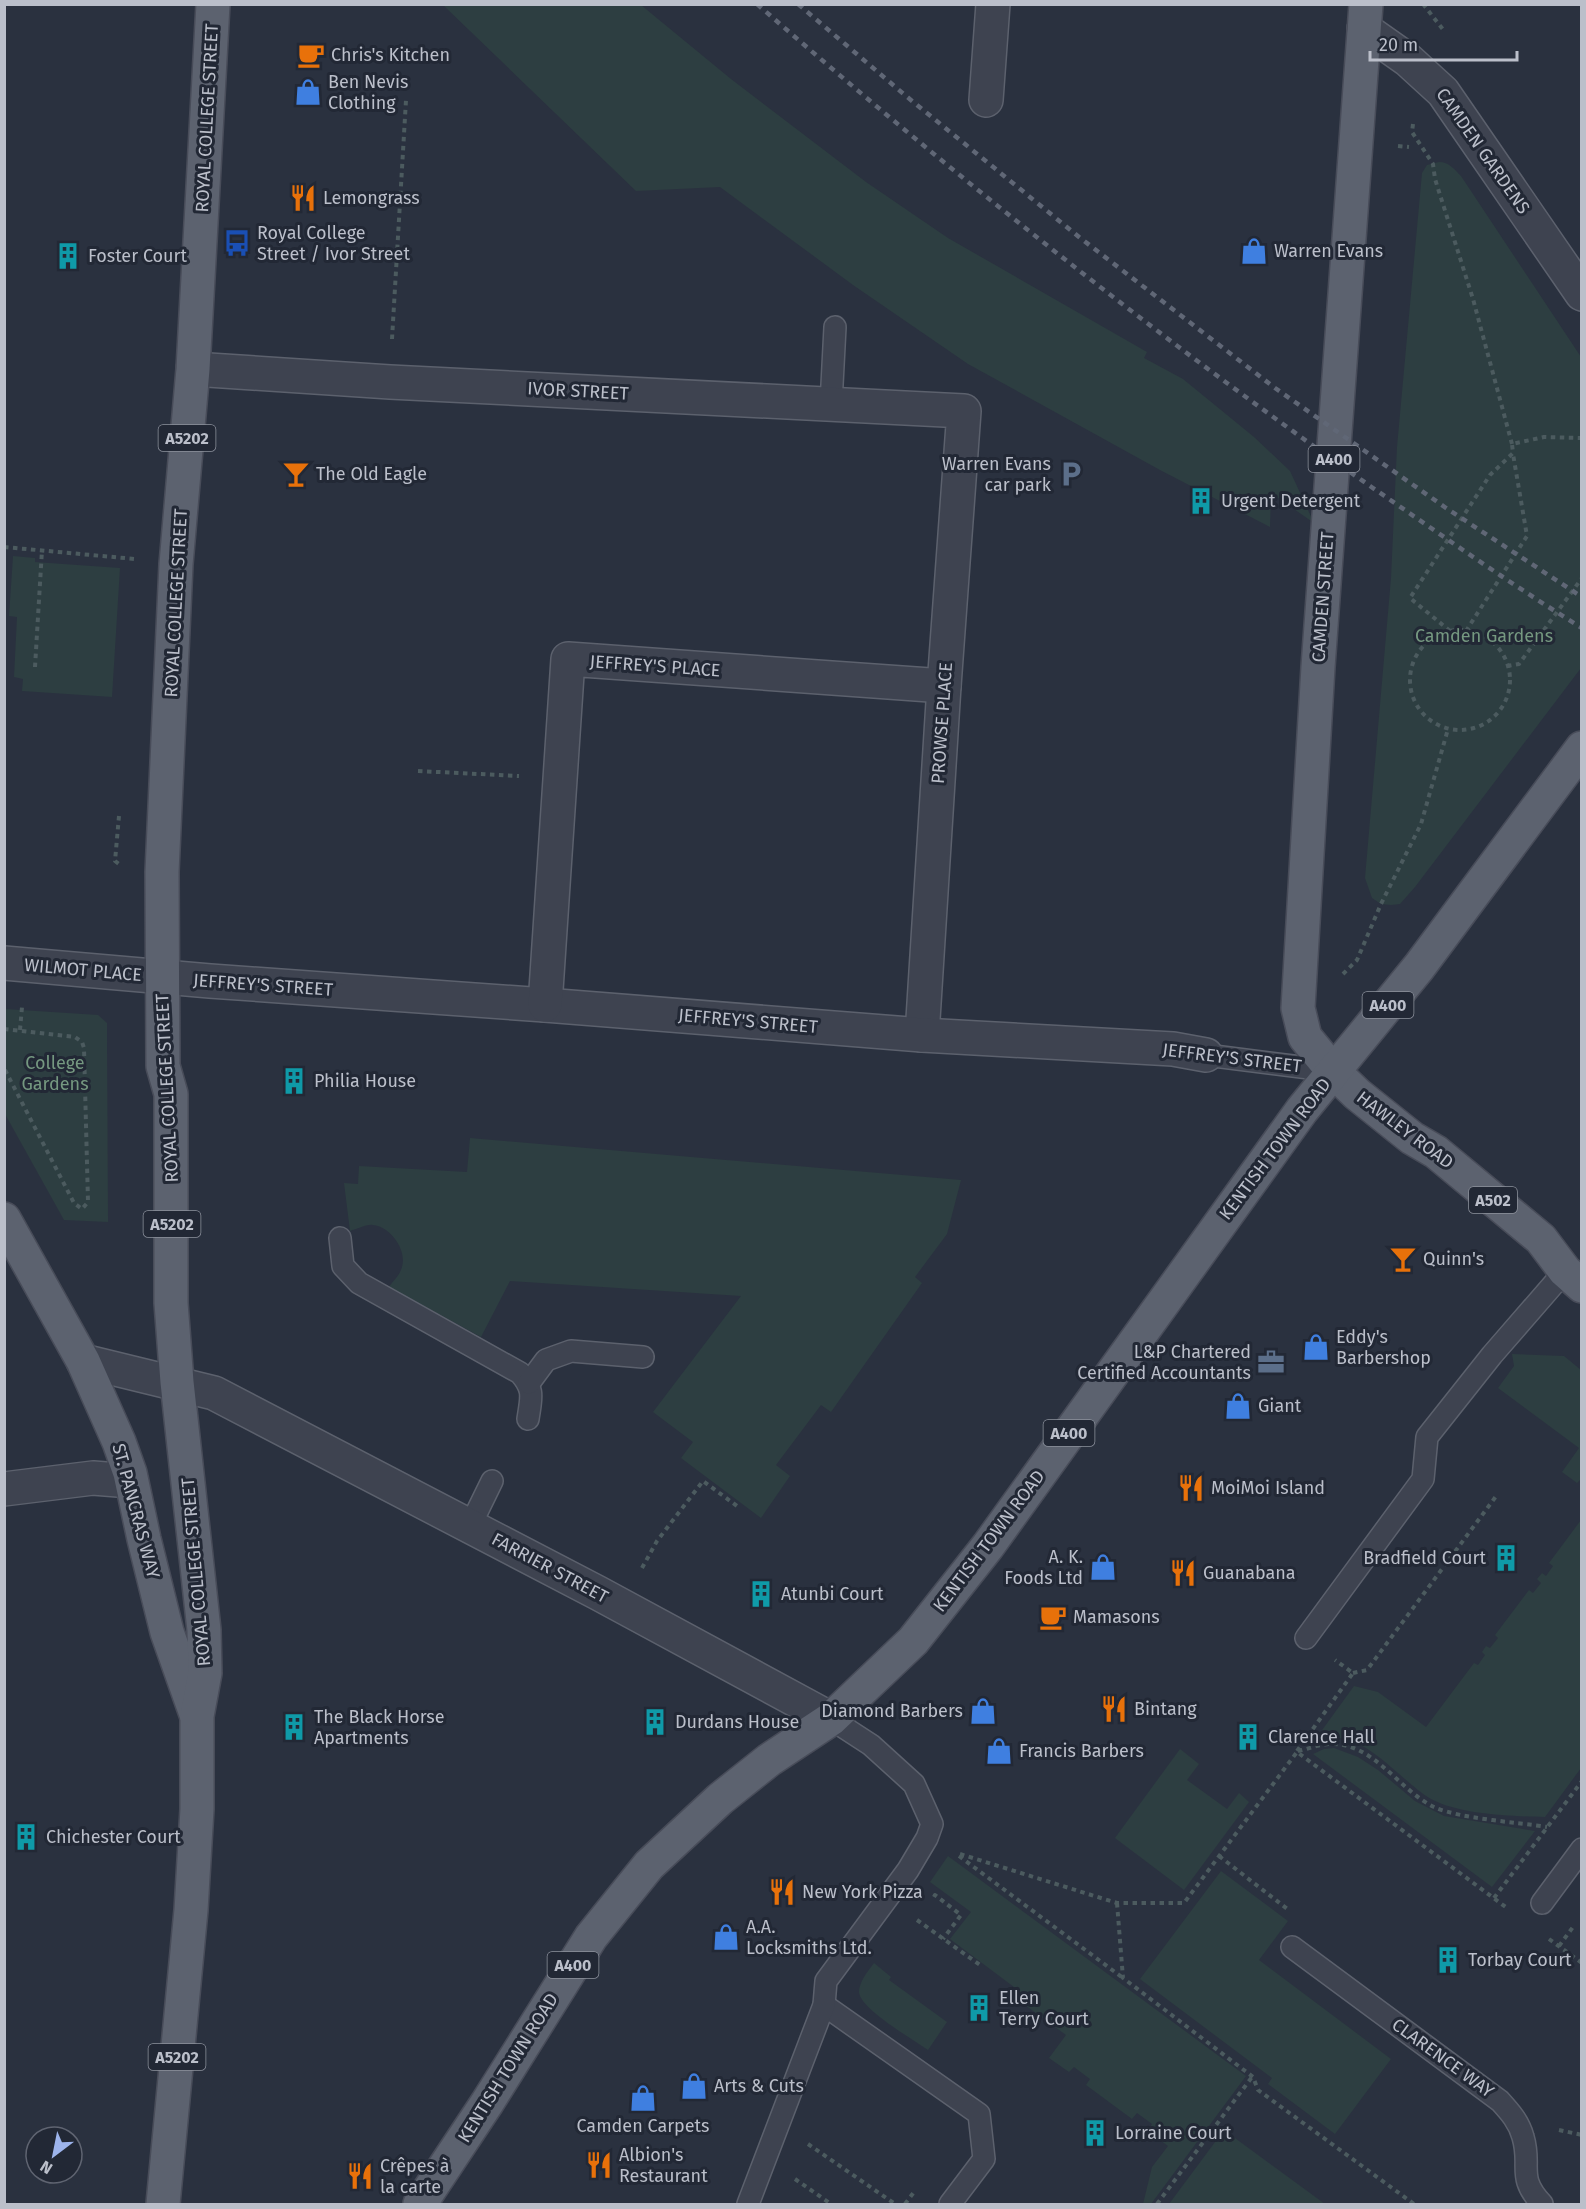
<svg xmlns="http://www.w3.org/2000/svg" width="1586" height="2209" font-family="'Fira Sans',sans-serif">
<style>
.green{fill:#2d3e41}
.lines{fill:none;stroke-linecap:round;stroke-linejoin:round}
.lane-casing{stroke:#5c616d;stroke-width:24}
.street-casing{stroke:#5c616d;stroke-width:36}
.primary-casing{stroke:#484c59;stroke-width:36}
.path{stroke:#4c5b5f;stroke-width:4;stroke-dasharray:4.5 4.5;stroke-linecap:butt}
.lane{stroke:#3e4350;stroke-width:21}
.street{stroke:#3e4350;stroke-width:33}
.primary{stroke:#5c626f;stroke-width:33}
.rail{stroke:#606776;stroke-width:4.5;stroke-dasharray:6 6;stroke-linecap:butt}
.labels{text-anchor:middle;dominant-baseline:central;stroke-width:6;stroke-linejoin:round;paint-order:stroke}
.shield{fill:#222835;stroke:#8d929d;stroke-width:1.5}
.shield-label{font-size:16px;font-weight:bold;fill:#bbbfca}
.poi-label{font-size:18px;fill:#bbbfca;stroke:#222835;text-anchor:start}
.street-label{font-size:18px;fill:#bbbfca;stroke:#222835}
.park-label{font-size:18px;fill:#759880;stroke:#222835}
</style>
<rect width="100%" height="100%" fill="#2a313f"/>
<g class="green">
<path d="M 443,5 L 641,5 L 731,79 L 866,182 L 948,238 L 1147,352 L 1144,358 L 1183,379 L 1254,437 L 1290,471 L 1314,523 L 1271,493 L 1270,527 L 1160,470 L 968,364 L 853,285 L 720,187 L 636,191 Z"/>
<path d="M 1439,162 C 1449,162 1454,169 1461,176 L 1581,357 L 1581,668 L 1415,887 L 1400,904 L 1391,905 L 1381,904 L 1372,898 L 1365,878 L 1391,578 L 1397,447 L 1422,173 L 1427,165 Z"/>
<path d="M 13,556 L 35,558 L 35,562 L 120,568 L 112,697 L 22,691 L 23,679 L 14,677 L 17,617 L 9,616 Z"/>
<path d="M 5,1009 L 98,1015 L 107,1023 L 108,1222 L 64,1220 L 5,1114 Z"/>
<path d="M 470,1138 L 961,1180 L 947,1234 L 915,1277 L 922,1283 L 831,1412 L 821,1405 L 776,1465 L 790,1476 L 761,1518 L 681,1458 L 693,1442 L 653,1412 L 741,1296 L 510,1281 L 481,1337 L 389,1287 C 393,1281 400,1275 402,1267 C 407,1250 391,1227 373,1225 C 367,1224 357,1229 350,1231 L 344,1183 L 358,1184 L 359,1166 L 467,1172 Z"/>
<path d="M 1512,1354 L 1564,1356 L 1581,1370 L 1582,1478 L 1577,1483 L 1562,1472 L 1579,1448 L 1498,1388 L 1514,1366 Z"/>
<path d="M 1581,1520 L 1581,1768 L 1545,1817 C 1512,1816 1461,1815 1431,1799 C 1403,1783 1366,1733 1330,1738 C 1324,1739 1318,1742 1312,1744 L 1354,1686 L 1378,1692 L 1426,1727 L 1474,1663 L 1478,1665 L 1485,1655 L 1482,1652 L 1486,1646 L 1490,1648 L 1498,1638 L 1495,1635 L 1529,1590 L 1533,1593 L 1541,1583 L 1537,1579 L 1542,1573 L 1546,1576 L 1553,1566 L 1549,1563 Z"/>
<path d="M 1334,1748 L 1358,1757 L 1378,1770 L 1415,1801 L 1444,1816 L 1535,1831 L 1492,1887 L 1313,1754 L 1324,1749 Z"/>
<path d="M 1180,1749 L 1199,1764 L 1187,1780 L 1227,1809 L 1239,1793 L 1249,1802 L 1184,1890 L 1115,1838 Z"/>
<path d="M 948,1856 L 1246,2076 L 1151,2204 L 1143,2204 L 1152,2167 L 1168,2146 L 1148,2131 L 1152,2124 L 1137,2113 L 1132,2119 L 1086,2085 L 1090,2079 L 1074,2067 L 1069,2072 L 1049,2058 L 1066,2035 L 1010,1994 L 1014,1987 L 950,1939 L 971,1912 L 930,1882 Z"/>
<path d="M 1221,1871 L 1288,1921 L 1259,1960 L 1391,2059 L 1335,2134 L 1268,2084 L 1272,2078 L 1140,1979 Z"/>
<path d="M 874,1963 L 891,1977 L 889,1980 L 947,2022 L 928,2050 C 914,2040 860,2009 859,1992 C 859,1982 868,1971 874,1963 Z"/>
<path d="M 1224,2130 L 1325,2204 L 1169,2204 Z"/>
</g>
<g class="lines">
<defs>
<g id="lane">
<path d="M 831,404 L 835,327"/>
<path d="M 1206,1055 L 1333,1071"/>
<path d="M 340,1238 L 343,1266 L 359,1283 L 520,1373 C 535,1390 531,1398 528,1419"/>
<path d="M 529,1383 L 546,1360 L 571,1351 L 643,1357"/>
<path d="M 470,1526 L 492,1481"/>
<path d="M 1306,1638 L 1423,1479 L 1427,1437 L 1492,1355 L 1565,1271"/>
<path d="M 1542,1903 L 1582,1849"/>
<path d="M 1292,1947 L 1500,2101 C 1510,2112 1519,2122 1523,2137 C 1532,2167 1516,2176 1542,2204"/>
<path d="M 824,2005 L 979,2114 L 984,2159 L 950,2204"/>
<path d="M 748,2204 L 824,2005 L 826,1981 L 908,1870 L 927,1838 L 932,1824 L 914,1784 L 871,1745 L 831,1719"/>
</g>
<g id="street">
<path d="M 1364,29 L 1408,60 L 1443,92 L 1582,294"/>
<path d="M 986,100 L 993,4"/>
<path d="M 193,369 L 390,382 L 964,411 L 944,686 L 922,1035"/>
<path d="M 4,963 L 210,981 L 545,1005 L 922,1035 L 1173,1049 L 1206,1055"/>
<path d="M 545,1005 L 568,659 L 944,686"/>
<path d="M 83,1361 L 214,1393 L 598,1593 L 831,1719"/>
<path d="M 4,1489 L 93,1478 L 131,1481"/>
</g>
<g id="primary">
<path d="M 1366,4 L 1318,667 L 1298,1008 L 1305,1037 L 1333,1071 L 1357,1094 L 1412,1138 L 1436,1152 L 1541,1239 L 1565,1271 L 1582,1286"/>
<path d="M 4,1219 L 83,1361 L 119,1442 L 130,1473 L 144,1539 L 167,1632 L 196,1714"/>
<path d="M 163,2204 L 191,1910 L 197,1809 L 197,1716 L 205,1673 L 204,1630 L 177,1382 L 171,1303 L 171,1094 L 163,1066 L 162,872 L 176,564 L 193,369 L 213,4"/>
<path d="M 420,2204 L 487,2103 L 591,1937 L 649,1865 L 720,1799 L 769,1760 L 831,1719 L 913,1641 L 988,1546 L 1302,1110 L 1419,967 L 1582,748"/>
</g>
</defs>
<use href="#lane" class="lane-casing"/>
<use href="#street" class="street-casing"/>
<use href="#primary" class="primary-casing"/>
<g class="path">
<path d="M 1423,4 L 1445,32"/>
<path d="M 1413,124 L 1412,132 L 1433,164 L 1435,179 L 1473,299 L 1512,444"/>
<path d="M 1398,146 L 1409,147"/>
<path d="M 392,339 L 406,100"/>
<path d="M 4,547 L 135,559"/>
<circle cx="1460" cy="680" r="50"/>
<path d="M 1450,631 L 1410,598 L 1490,475 L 1513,453 L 1512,444 L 1544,437 L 1582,438"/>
<path d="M 1466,631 L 1527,536 L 1513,454"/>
<path d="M 1507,666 L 1519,664 L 1582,578"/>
<path d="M 35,667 L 42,550"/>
<path d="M 418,771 L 519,776"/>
<path d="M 119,816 L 115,861 L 119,864"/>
<path d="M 1343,974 L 1357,960 L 1381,904 L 1421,824 L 1448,729"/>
<path d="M 4,1029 L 75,1037 L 82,1042 L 84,1048 L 88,1202 L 82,1209 L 74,1203 L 4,1068"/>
<path d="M 20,1030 L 22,1007"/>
<path d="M 642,1568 L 657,1541 L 703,1481 L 737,1506"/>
<path d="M 1353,1673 L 1367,1670 L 1497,1495"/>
<path d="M 1297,1751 L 1353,1673 L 1335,1660"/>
<path d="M 1298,1751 C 1309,1749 1322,1743 1334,1744 C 1375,1745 1399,1790 1434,1807 C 1460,1819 1517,1822 1547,1827"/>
<path d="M 960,1854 L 1117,1903 L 1184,1903 L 1297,1752 L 1507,1908"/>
<path d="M 959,1856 L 1123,1978"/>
<path d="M 1219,1856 L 1290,1911"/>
<path d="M 934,1897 L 935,1895 L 961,1915 L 943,1939"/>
<path d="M 1494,1898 L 1582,1781"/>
<path d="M 1117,1903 L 1123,1978 L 1253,2077 L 1258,2090 L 1414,2204"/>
<path d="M 917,1920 L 980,1965"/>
<path d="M 1549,1939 L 1582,1963"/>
<path d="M 1559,1946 L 1573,1927"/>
<path d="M 1559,2130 L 1582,2135"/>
<path d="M 808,2144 L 895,2204"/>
<path d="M 795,2179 L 831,2204"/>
<path d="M 905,2204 L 914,2192"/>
<path d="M 1157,2204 L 1252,2077"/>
</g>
<use href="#lane" class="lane"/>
<use href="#street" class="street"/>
<use href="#primary" class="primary"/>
<g class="rail">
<path d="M 757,4 C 953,175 1157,337 1370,486 C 1440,534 1509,583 1582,628"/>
<path d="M 798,4 L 906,96 L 1079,237 L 1275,388 L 1446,508 L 1582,597"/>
</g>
</g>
<defs>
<symbol id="cafe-bare" viewBox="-9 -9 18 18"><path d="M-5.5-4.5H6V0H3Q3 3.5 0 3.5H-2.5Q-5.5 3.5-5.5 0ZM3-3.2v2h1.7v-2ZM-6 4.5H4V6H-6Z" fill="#e8710a" stroke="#222835" stroke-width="2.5" paint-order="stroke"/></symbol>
<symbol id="shop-bare" viewBox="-9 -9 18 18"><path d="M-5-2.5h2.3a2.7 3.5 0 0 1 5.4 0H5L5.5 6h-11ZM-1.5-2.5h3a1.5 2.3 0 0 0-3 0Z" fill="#3f7fe0" stroke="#222835" stroke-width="2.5" paint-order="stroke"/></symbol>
<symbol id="restaurant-bare" viewBox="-9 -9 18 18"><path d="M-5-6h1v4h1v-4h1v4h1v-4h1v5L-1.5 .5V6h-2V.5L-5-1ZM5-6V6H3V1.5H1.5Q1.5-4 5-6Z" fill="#e8710a" stroke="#222835" stroke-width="2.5" paint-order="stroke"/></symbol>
<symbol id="bus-bare" viewBox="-9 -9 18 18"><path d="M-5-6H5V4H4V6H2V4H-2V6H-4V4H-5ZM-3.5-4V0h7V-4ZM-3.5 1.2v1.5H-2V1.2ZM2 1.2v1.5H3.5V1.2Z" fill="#1a4fb4" stroke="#222835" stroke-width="2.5" paint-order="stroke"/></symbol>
<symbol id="building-bare" viewBox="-9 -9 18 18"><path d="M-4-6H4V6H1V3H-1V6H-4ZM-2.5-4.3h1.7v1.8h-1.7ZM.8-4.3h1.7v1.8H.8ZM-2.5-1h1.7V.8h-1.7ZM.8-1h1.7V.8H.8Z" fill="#0f9aa8" stroke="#222835" stroke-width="2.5" paint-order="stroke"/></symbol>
<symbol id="bar-bare" viewBox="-9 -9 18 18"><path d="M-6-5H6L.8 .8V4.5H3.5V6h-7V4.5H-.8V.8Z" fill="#e8710a" stroke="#222835" stroke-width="2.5" paint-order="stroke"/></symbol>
<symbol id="parking-bare" viewBox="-9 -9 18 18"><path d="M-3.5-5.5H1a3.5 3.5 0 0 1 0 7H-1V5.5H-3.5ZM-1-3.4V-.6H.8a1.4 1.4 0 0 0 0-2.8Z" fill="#5c6f8a" stroke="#222835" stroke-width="2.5" paint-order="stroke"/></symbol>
<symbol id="office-bare" viewBox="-9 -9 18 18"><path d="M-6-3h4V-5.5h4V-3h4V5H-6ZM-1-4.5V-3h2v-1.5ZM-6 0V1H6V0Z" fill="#5c6f8a" stroke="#222835" stroke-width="2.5" paint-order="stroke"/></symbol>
</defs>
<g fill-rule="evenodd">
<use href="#cafe-bare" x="292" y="36" width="38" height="38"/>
<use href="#shop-bare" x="289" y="73" width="38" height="38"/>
<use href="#restaurant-bare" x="284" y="179" width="38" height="38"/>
<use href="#bus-bare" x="218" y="224" width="38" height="38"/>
<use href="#shop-bare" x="1235" y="232" width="38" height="38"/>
<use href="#building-bare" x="49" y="237" width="38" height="38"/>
<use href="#bar-bare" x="277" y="455" width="38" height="38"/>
<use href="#parking-bare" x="1052" y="455" width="38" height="38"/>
<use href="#building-bare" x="1182" y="482" width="38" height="38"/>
<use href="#building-bare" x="275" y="1062" width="38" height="38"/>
<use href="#bar-bare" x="1384" y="1240" width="38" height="38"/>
<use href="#shop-bare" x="1297" y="1328" width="38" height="38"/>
<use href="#office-bare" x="1252" y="1343" width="38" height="38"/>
<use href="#shop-bare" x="1219" y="1387" width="38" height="38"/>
<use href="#restaurant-bare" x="1172" y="1469" width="38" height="38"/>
<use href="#building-bare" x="1487" y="1539" width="38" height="38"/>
<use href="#shop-bare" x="1084" y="1548" width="38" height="38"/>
<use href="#restaurant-bare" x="1164" y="1554" width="38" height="38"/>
<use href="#building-bare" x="742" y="1575" width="38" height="38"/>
<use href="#cafe-bare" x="1034" y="1598" width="38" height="38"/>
<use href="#restaurant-bare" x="1095" y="1690" width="38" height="38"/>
<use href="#shop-bare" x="964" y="1692" width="38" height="38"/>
<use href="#building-bare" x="636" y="1703" width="38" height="38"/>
<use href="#building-bare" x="275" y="1708" width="38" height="38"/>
<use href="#building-bare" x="1229" y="1718" width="38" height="38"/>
<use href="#shop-bare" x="980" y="1732" width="38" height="38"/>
<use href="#building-bare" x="7" y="1818" width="38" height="38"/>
<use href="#restaurant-bare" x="763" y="1873" width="38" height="38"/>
<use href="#shop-bare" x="707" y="1918" width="38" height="38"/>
<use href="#building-bare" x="1429" y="1941" width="38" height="38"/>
<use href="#building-bare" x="960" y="1989" width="38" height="38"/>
<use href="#shop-bare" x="675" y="2067" width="38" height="38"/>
<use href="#shop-bare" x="624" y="2079" width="38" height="38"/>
<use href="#building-bare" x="1076" y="2114" width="38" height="38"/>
<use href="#restaurant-bare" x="580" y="2146" width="38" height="38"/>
<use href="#restaurant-bare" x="341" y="2157" width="38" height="38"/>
</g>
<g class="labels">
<g class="shield">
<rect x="158.5" y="425" width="57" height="26" rx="4.5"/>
<rect x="1308.5" y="446" width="51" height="26" rx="4.5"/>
<rect x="1362.5" y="992" width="51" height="26" rx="4.5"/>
<rect x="1469" y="1187" width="48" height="26" rx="4.5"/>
<rect x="143.5" y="1211" width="57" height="26" rx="4.5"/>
<rect x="1043.5" y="1420" width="51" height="26" rx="4.5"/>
<rect x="547.5" y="1952" width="51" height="26" rx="4.5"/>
<rect x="148.5" y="2044" width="57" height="26" rx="4.5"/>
</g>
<g class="shield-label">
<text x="187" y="438">A5202</text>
<text x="1334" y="459">A400</text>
<text x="1388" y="1005">A400</text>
<text x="1493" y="1200">A502</text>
<text x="172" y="1224">A5202</text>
<text x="1069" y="1433">A400</text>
<text x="573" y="1965">A400</text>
<text x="177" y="2057">A5202</text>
</g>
<g class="poi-label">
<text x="331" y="55">Chris's Kitchen</text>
<text x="328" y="82">Ben Nevis<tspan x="328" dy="21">Clothing</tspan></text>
<text x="323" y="198">Lemongrass</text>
<text x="257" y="233">Royal College<tspan x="257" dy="21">Street / Ivor Street</tspan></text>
<text x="1274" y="251">Warren Evans</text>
<text x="88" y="256">Foster Court</text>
<text x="1051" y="464" text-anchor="end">Warren Evans<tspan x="1051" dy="21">car park</tspan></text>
<text x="316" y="474">The Old Eagle</text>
<text x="1221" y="501">Urgent Detergent</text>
<text x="314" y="1081">Philia House</text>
<text x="1423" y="1259">Quinn's</text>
<text x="1336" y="1337">Eddy's<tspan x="1336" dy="21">Barbershop</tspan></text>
<text x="1251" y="1352" text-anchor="end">L&amp;P Chartered<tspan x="1251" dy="21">Certified Accountants</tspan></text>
<text x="1258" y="1406">Giant</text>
<text x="1211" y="1488">MoiMoi Island</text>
<text x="1083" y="1557" text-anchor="end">A. K.<tspan x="1083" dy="21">Foods Ltd</tspan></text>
<text x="1486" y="1558" text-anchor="end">Bradfield Court</text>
<text x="1203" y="1573">Guanabana</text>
<text x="781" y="1594">Atunbi Court</text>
<text x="1073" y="1617">Mamasons</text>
<text x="1134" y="1709">Bintang</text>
<text x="963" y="1711" text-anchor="end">Diamond Barbers</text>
<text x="314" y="1717">The Black Horse<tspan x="314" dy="21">Apartments</tspan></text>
<text x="675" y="1722">Durdans House</text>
<text x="1268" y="1737">Clarence Hall</text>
<text x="1019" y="1751">Francis Barbers</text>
<text x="46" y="1837">Chichester Court</text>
<text x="802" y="1892">New York Pizza</text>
<text x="746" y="1927">A.A.<tspan x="746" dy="21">Locksmiths Ltd.</tspan></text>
<text x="1468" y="1960">Torbay Court</text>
<text x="999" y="1998">Ellen<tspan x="999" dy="21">Terry Court</tspan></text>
<text x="714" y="2086">Arts &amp; Cuts</text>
<text x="643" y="2126" text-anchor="middle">Camden Carpets</text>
<text x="1115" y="2133">Lorraine Court</text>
<text x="619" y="2155">Albion's<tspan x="619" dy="21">Restaurant</tspan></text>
<text x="380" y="2166">Crêpes à<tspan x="380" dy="21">la carte</tspan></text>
</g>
<g class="street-label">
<text transform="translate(207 118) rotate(-87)">ROYAL COLLEGE STREET</text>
<text transform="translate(1483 151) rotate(55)">CAMDEN GARDENS</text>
<text transform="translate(578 391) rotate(3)">IVOR STREET</text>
<text transform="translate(1323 597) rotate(-86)">CAMDEN STREET</text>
<text transform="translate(176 603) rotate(-87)">ROYAL COLLEGE STREET</text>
<text transform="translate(655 666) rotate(4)">JEFFREY'S PLACE</text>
<text transform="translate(942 723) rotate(-86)">PROWSE PLACE</text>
<text transform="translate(83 970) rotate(5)">WILMOT PLACE</text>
<text transform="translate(263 985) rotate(4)">JEFFREY'S STREET</text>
<text transform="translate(748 1021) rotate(5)">JEFFREY'S STREET</text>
<text transform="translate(1232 1058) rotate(7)">JEFFREY'S STREET</text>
<text transform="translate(167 1088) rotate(-93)">ROYAL COLLEGE STREET</text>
<text transform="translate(1405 1130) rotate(37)">HAWLEY ROAD</text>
<text transform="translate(1275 1149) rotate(-53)">KENTISH TOWN ROAD</text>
<text transform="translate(136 1511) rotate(75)">ST. PANCRAS WAY</text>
<text transform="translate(989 1541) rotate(-53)">KENTISH TOWN ROAD</text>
<text transform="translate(550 1568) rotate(28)">FARRIER STREET</text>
<text transform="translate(196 1572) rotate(-95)">ROYAL COLLEGE STREET</text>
<text transform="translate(1443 2058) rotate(36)">CLARENCE WAY</text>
<text transform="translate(508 2068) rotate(-58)">KENTISH TOWN ROAD</text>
</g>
<g class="park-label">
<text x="1484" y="636">Camden Gardens</text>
<text x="55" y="1063">College<tspan x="55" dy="21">Gardens</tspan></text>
</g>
</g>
<rect width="1586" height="2209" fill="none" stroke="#bbbfca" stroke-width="12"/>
<g transform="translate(54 2155) rotate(212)"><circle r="28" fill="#222835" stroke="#5f6471" stroke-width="1.5"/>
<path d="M0-4.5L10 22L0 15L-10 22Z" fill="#9db4ec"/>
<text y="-9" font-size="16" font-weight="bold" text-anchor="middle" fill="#bbbfca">N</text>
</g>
<path d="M1370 51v9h147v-9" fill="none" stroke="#bbbfca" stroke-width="3"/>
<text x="1379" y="51" font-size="18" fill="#bbbfca" stroke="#222835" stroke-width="4.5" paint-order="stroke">20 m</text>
</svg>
